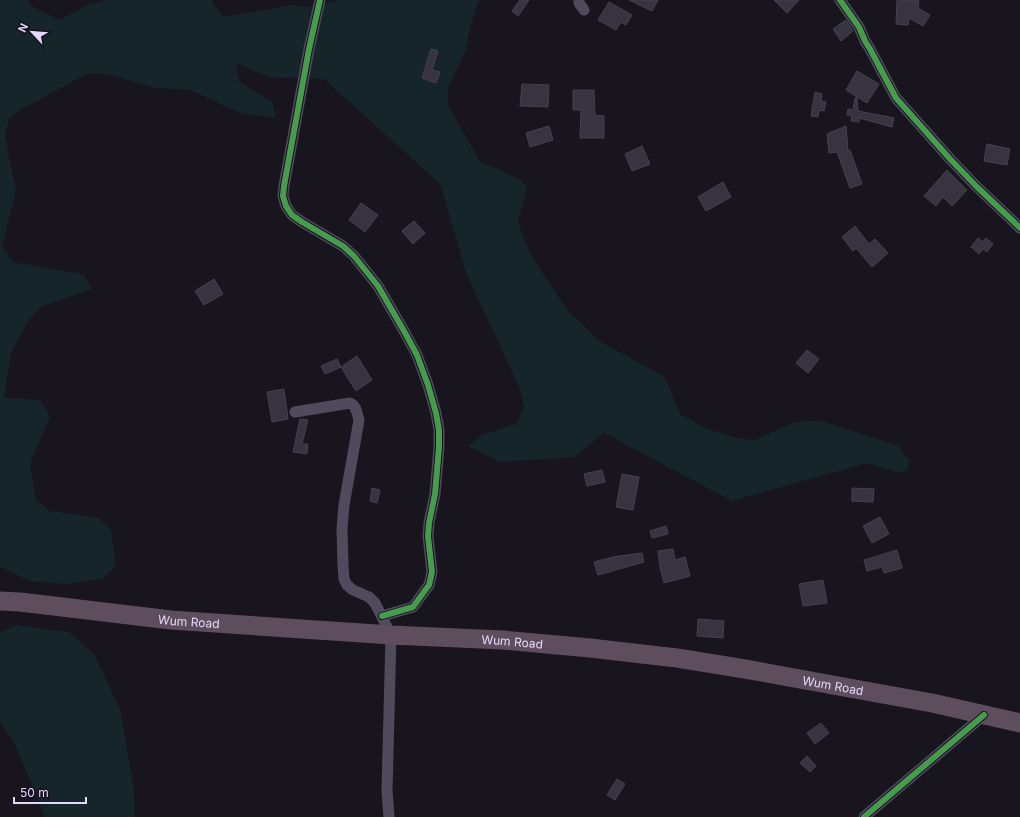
<svg xmlns="http://www.w3.org/2000/svg" width="1020" height="817" font-family="Inter,sans-serif">
<style>
.green{fill:#152529}
.building{fill:#383340;stroke:#464151}
.lines{fill:none;stroke-linecap:round;stroke-linejoin:round}
.street{stroke:#4f4b5d;stroke-width:11}
.highway{stroke:#5e4d5d;stroke-width:19}
.cycleway-casing{stroke:#171122;stroke-width:8}
.cycleway{stroke:#469c4c;stroke-width:6}
.labels{text-anchor:middle;dominant-baseline:central;stroke-width:4;stroke-linejoin:round;paint-order:stroke}
.street-label{font-size:12px;fill:#e2d8fa;stroke:#171122}
</style>
<rect width="100%" height="100%" fill="#18151e"/>
<g class="green">
<path d="M 0,0 L 29,0 L 29,5 L 59,20 L 89,4 L 109,0 L 213,0 L 213,4 L 224,17 L 292,5 L 310,7 L 338,0 L 480,0 L 477,5 L 469,32 L 466,50 L 448,87 L 448,106 L 480,161 L 521,180 L 527,188 L 518,222 L 530,254 L 567,310 L 601,342 L 665,377 L 680,414 L 705,428 L 737,438 L 755,440 L 795,422 L 822,421 L 899,446 L 909,460 L 908,469 L 900,473 L 867,463 L 732,501 L 604,433 L 575,457 L 500,462 L 468,446 L 484,434 L 517,424 L 524,407 L 521,391 L 467,275 L 440,184 L 324,79 L 269,77 L 236,63 L 239,82 L 272,101 L 276,118 L 243,114 L 190,90 L 156,88 L 106,74 L 87,74 L 22,109 L 9,119 L 5,136 L 16,191 L 2,247 L 13,262 L 83,274 L 92,289 L 41,307 L 28,321 L 11,353 L 4,398 L 40,400 L 50,416 L 30,465 L 36,500 L 50,511 L 99,518 L 111,530 L 116,566 L 102,579 L 66,584 L 30,581 L 0,567 Z"/>
<path d="M 15,625 L 69,632 L 94,654 L 120,709 L 134,788 L 135,817 L 45,817 L 15,744 L 0,723 L 0,633 Z"/>
</g>
<g class="building">
<path d="M 520,0 L 529,0 L 518,16 L 512,11 Z"/>
<path d="M 629,0 L 658,0 L 652,11 Z"/>
<path d="M 774,0 L 799,0 L 787,13 Z"/>
<path d="M 897,0 L 919,0 L 918,8 L 930,15 L 923,26 L 909,18 L 908,25 L 896,24 Z"/>
<path d="M 609,2 L 632,15 L 626,25 L 621,22 L 616,30 L 598,20 Z"/>
<path d="M 846,20 L 853,31 L 841,41 L 833,29 Z"/>
<path d="M 431,49 L 438,51 L 432,70 L 440,72 L 436,83 L 422,78 Z"/>
<path d="M 857,71 L 879,84 L 867,103 L 846,90 Z"/>
<path d="M 522,84 L 549,85 L 548,107 L 520,106 Z"/>
<path d="M 573,90 L 594,90 L 595,115 L 604,116 L 604,138 L 580,138 L 581,110 L 573,110 Z"/>
<path d="M 815,92 L 822,94 L 821,101 L 826,102 L 824,111 L 819,110 L 818,117 L 811,116 Z"/>
<path d="M 855,98 L 857,98 L 858,111 L 894,118 L 892,127 L 859,118 L 859,122 L 851,121 L 852,116 L 847,115 L 848,109 L 853,110 Z"/>
<path d="M 549,126 L 553,140 L 530,147 L 526,133 Z"/>
<path d="M 846,126 L 848,151 L 850,150 L 862,184 L 850,188 L 837,152 L 829,153 L 827,134 Z"/>
<path d="M 987,144 L 1010,149 L 1007,165 L 984,161 Z"/>
<path d="M 642,146 L 650,164 L 632,171 L 625,154 Z"/>
<path d="M 947,170 L 967,190 L 952,206 L 943,197 L 936,206 L 924,196 Z"/>
<path d="M 723,182 L 731,197 L 706,211 L 698,197 Z"/>
<path d="M 361,203 L 378,215 L 365,232 L 349,220 Z"/>
<path d="M 414,221 L 425,233 L 413,244 L 402,231 Z"/>
<path d="M 855,226 L 869,244 L 875,239 L 888,253 L 872,267 L 856,248 L 853,251 L 842,237 Z"/>
<path d="M 978,238 L 983,242 L 986,238 L 993,244 L 987,252 L 983,249 L 979,254 L 971,247 Z"/>
<path d="M 214,279 L 223,294 L 204,305 L 195,291 Z"/>
<path d="M 807,350 L 819,359 L 808,373 L 796,363 Z"/>
<path d="M 357,356 L 372,380 L 356,391 L 341,367 Z"/>
<path d="M 337,359 L 341,367 L 325,374 L 321,366 Z"/>
<path d="M 284,389 L 288,419 L 272,422 L 267,392 Z"/>
<path d="M 300,419 L 308,420 L 302,444 L 308,444 L 307,454 L 293,452 Z"/>
<path d="M 602,470 L 605,482 L 587,486 L 584,474 Z"/>
<path d="M 622,474 L 639,477 L 633,510 L 616,507 Z"/>
<path d="M 372,488 L 380,490 L 377,503 L 370,501 Z"/>
<path d="M 852,488 L 874,489 L 873,502 L 852,501 Z"/>
<path d="M 880,517 L 889,534 L 872,543 L 863,526 Z"/>
<path d="M 666,526 L 668,534 L 652,538 L 650,531 Z"/>
<path d="M 673,549 L 675,560 L 685,557 L 690,576 L 664,583 L 660,567 L 658,551 Z"/>
<path d="M 897,550 L 902,568 L 884,573 L 882,567 L 867,571 L 864,560 Z"/>
<path d="M 642,553 L 644,562 L 598,575 L 594,562 L 613,557 Z"/>
<path d="M 823,580 L 827,603 L 803,606 L 799,584 Z"/>
<path d="M 698,619 L 724,621 L 723,638 L 697,636 Z"/>
<path d="M 821,723 L 829,733 L 815,744 L 807,733 Z"/>
<path d="M 807,756 L 816,766 L 810,772 L 800,763 Z"/>
<path d="M 617,779 L 625,784 L 615,800 L 607,795 Z"/>
</g>
<g class="lines">
<g class="street">
<path d="M 320,0 L 309,49 L 284,186 L 283,196 L 286,206 L 292,215 L 302,222 L 343,246 L 354,256 L 378,286 L 404,331 L 417,355 L 428,385 L 436,413 L 439,430 L 439,447 L 435,494 L 429,523 L 428,536 L 432,572 L 429,585 L 413,607 L 382,616"/>
<path d="M 579,0 L 579,3 L 584,10"/>
<path d="M 840,0 L 859,27 L 865,41 L 870,49 L 896,98 L 951,160 L 977,187 L 1014,222 L 1020,228"/>
<path d="M 295,412 L 350,403 C 357,406 357,414 359,420 L 344,505 L 342,529 L 343,566 L 344,579 L 347,585 L 353,590 L 369,597 L 375,603 L 391,635 L 387,791 L 389,817"/>
<path d="M 864,817 L 984,715"/>
</g>
<path class="highway" id="s1" d="M 0,601 L 20,602 L 171,620 L 391,635 L 503,640 L 590,648 L 677,658 L 745,669 L 932,703 L 1020,723"/>
<defs>
<g id="cycleway">
<path d="M 320,0 L 309,49 L 284,186 L 283,196 L 286,206 L 292,215 L 302,222 L 343,246 L 354,256 L 378,286 L 404,331 L 417,355 L 428,385 L 436,413 L 439,430 L 439,447 L 435,494 L 429,523 L 428,536 L 432,572 L 429,585 L 413,607 L 382,616"/>
<path d="M 840,0 L 859,27 L 865,41 L 870,49 L 896,98 L 951,160 L 977,187 L 1014,222 L 1020,228"/>
<path d="M 864,817 L 984,715"/>
</g>
</defs>
<use href="#cycleway" class="cycleway-casing"/>
<use href="#cycleway" class="cycleway"/>
</g>
<g class="labels">
<g class="street-label">
<text stroke="none"><textPath href="#s1" startOffset="190">Wum Road</textPath></text>
<text stroke="none"><textPath href="#s1" startOffset="514">Wum Road</textPath></text>
<text stroke="none"><textPath href="#s1" startOffset="838">Wum Road</textPath></text>
</g>
</g>
<g transform="translate(32 32) rotate(296)" stroke="#171122" stroke-width="3" paint-order="stroke">
<path d="M0-3L7 15L0 10L-7 15Z" fill="#e2d8fa"/>
<text y="-6" font-size="11" font-weight="bold" text-anchor="middle" fill="#e2d8fa">N</text>
</g>
<path d="M14 797v6h72v-6" fill="none" stroke="#e2d8fa" stroke-width="2"/>
<text x="20" y="797" font-size="12" fill="#e2d8fa" stroke="#171122" stroke-width="3" paint-order="stroke">50 m</text>
</svg>
